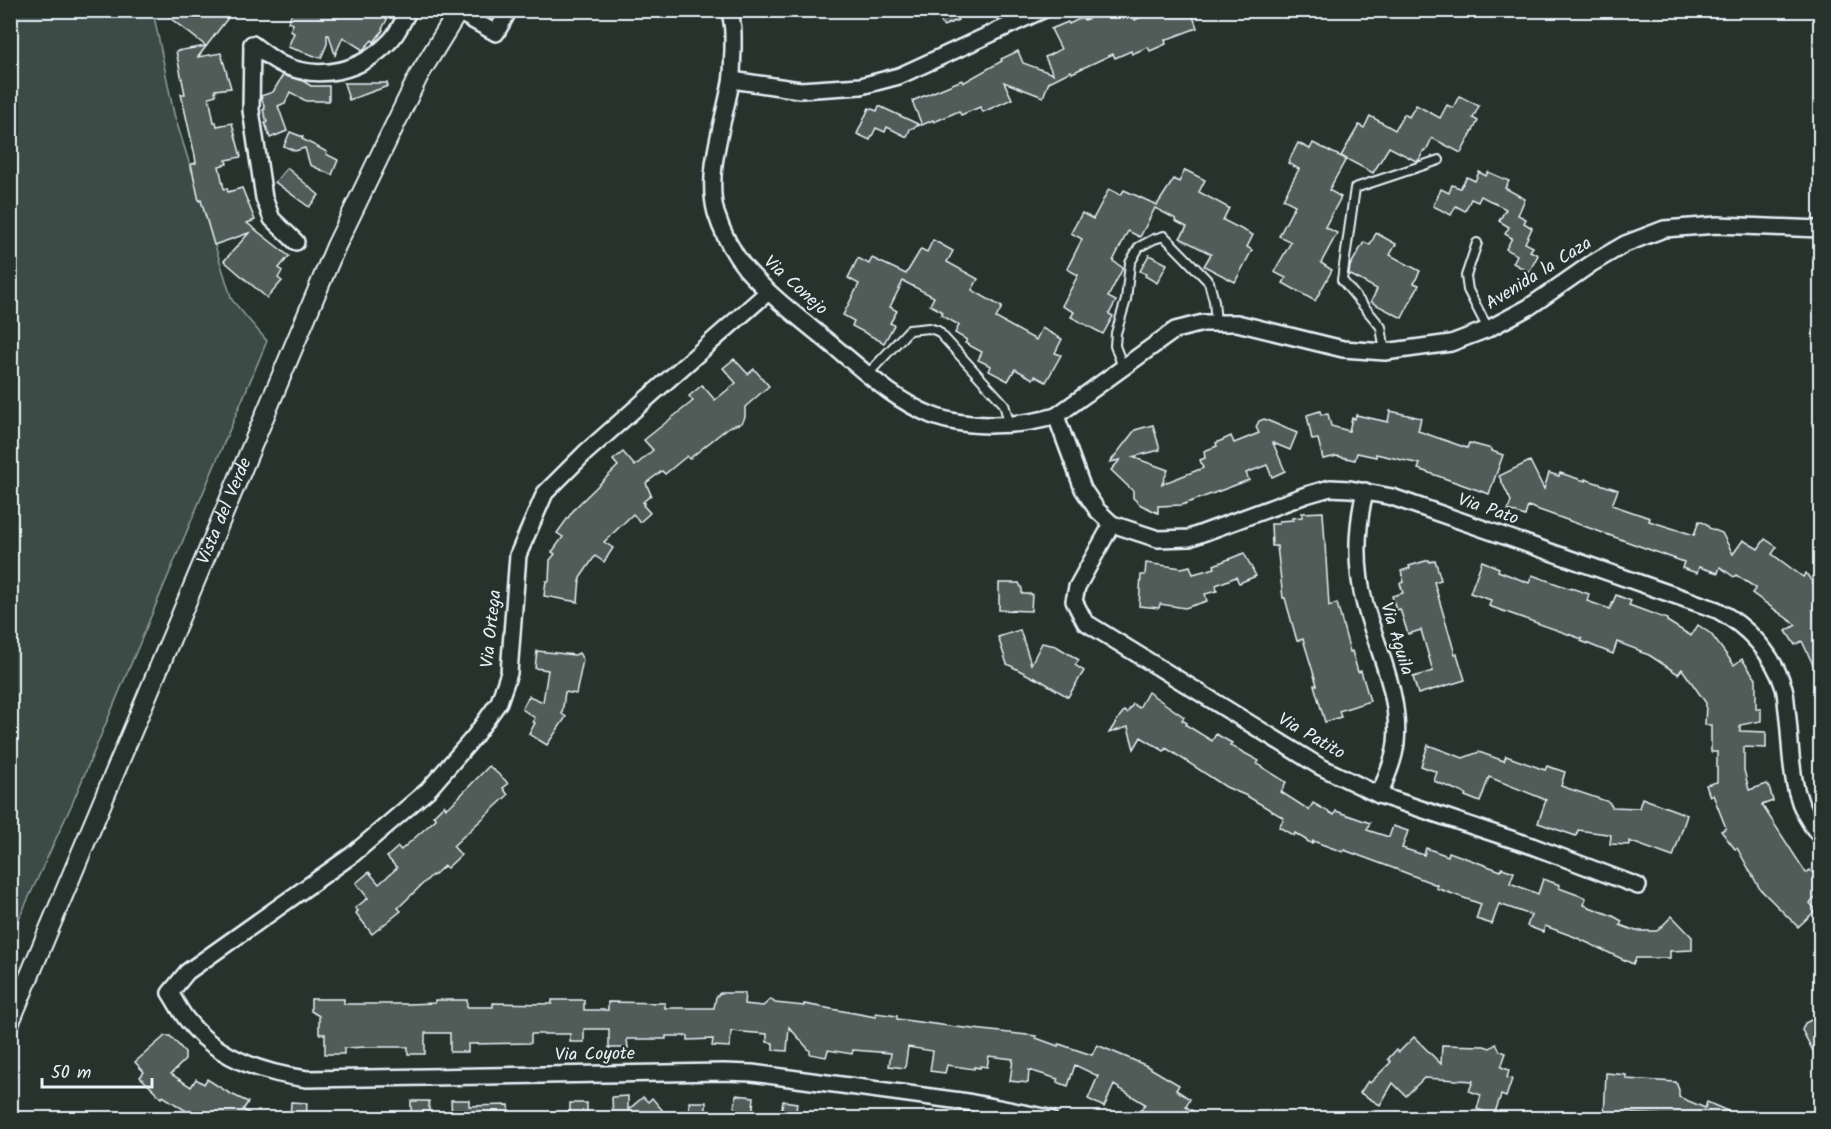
<svg xmlns="http://www.w3.org/2000/svg" width="1831" height="1129" font-family="Kalam,sans-serif">
<style>
.green{fill:#3e4b47;stroke:#939ea0;stroke-width:1.5}
.building{fill:#505c59;stroke:#e8f1f8;stroke-width:1.5}
.lines{fill:none;stroke-linecap:round;stroke-linejoin:round}
.service-casing{stroke:#e8f1f8;stroke-width:12}
.minor-casing{stroke:#e8f1f8;stroke-width:20}
.tertiary-casing{stroke:#e8f1f8;stroke-width:22}
.service{stroke:#26332d;stroke-width:8}
.minor{stroke:#26332d;stroke-width:15}
.tertiary{stroke:#26332d;stroke-width:18}
.labels{text-anchor:middle;dominant-baseline:central;stroke-width:4.5;stroke-linejoin:round;paint-order:stroke}
.street-label{font-size:18px;fill:#e8f1f8;stroke:#26332d}
</style>
<rect width="100%" height="100%" fill="#26332d"/>
<filter id="ink" filterUnits="userSpaceOnUse"><feTurbulence type="fractalNoise" baseFrequency=".0167" numOctaves="2"/><feDisplacementMap in="SourceGraphic" scale="12" xChannelSelector="R" yChannelSelector="G"/><feConvolveMatrix kernelMatrix="1 2 1 2 8 2 1 2 1" color-interpolation-filters="sRGB"/></filter>
<g filter="url(#ink)">
<path class="green" d="M 11,11 L 153,11 L 174,114 L 232,300 L 267,341 L 72,804 L 11,936 Z"/>
<g class="building">
<path d="M 176,10 L 234,10 L 198,57 L 221,53 L 231,88 L 215,90 L 216,95 L 209,97 L 214,122 L 216,122 L 217,126 L 232,123 L 241,157 L 226,160 L 227,164 L 219,166 L 224,189 L 227,188 L 228,192 L 242,188 L 255,220 L 247,223 L 289,256 L 279,268 L 282,271 L 278,278 L 282,281 L 267,298 L 224,261 L 249,233 L 214,245 L 201,200 L 199,201 L 191,164 L 196,163 L 195,156 L 181,94 L 185,94 L 176,51 L 206,46 L 170,18 Z"/>
<path d="M 293,10 L 392,10 L 382,29 L 383,30 L 374,42 L 372,40 L 363,50 L 343,37 L 335,55 L 329,35 L 327,35 L 327,44 L 321,58 L 288,47 L 294,33 L 290,31 L 293,24 L 288,22 Z"/>
<path d="M 936,10 L 954,10 L 958,20 L 943,26 Z"/>
<path d="M 1109,10 L 1131,10 L 1135,20 L 1155,10 L 1191,10 L 1197,28 L 1165,40 L 1166,44 L 1150,51 L 1148,47 L 1132,54 L 1131,51 L 1115,58 L 1113,54 L 1072,73 L 1071,71 L 1049,82 L 1043,97 L 1004,82 L 1012,99 L 983,112 L 980,107 L 961,115 L 959,111 L 934,122 L 933,120 L 922,125 L 912,101 L 962,80 L 963,83 L 1002,61 L 1001,59 L 1018,51 L 1023,63 L 1053,74 L 1045,57 L 1061,49 L 1051,29 L 1068,22 L 1069,24 L 1081,18 L 1085,20 Z"/>
<path d="M 283,75 L 303,81 L 311,86 L 329,86 L 329,101 L 306,101 L 290,92 L 285,103 L 278,106 L 287,131 L 270,138 L 265,123 L 267,122 L 263,110 L 265,109 L 261,96 L 273,92 Z"/>
<path d="M 344,83 L 387,83 L 388,86 L 349,100 Z"/>
<path d="M 1459,96 L 1479,106 L 1473,118 L 1478,121 L 1461,153 L 1432,138 L 1426,151 L 1424,150 L 1419,160 L 1416,161 L 1389,147 L 1373,173 L 1341,156 L 1359,125 L 1364,128 L 1370,116 L 1395,130 L 1404,114 L 1409,117 L 1416,105 L 1440,118 L 1447,105 L 1453,108 Z"/>
<path d="M 879,106 L 920,125 L 910,129 L 907,137 L 887,127 L 885,132 L 876,128 L 870,140 L 857,134 L 869,108 L 877,111 Z"/>
<path d="M 290,132 L 303,137 L 302,139 L 327,152 L 326,154 L 338,160 L 332,175 L 310,165 L 305,148 L 295,151 L 284,146 Z"/>
<path d="M 1298,143 L 1310,149 L 1313,143 L 1346,159 L 1329,190 L 1341,197 L 1325,227 L 1337,233 L 1321,263 L 1332,270 L 1315,301 L 1283,283 L 1286,278 L 1274,272 L 1291,242 L 1279,236 L 1295,205 L 1283,199 L 1299,169 L 1288,163 Z"/>
<path d="M 287,168 L 319,195 L 309,207 L 275,182 Z"/>
<path d="M 1185,170 L 1205,180 L 1199,192 L 1229,208 L 1223,220 L 1253,235 L 1247,247 L 1252,250 L 1235,282 L 1204,266 L 1211,254 L 1180,238 L 1187,227 L 1175,221 L 1176,219 L 1155,208 L 1140,237 L 1128,231 L 1113,261 L 1123,268 L 1108,297 L 1116,301 L 1109,314 L 1113,316 L 1103,334 L 1071,317 L 1074,312 L 1062,306 L 1078,275 L 1067,269 L 1082,239 L 1071,233 L 1082,213 L 1093,219 L 1109,189 L 1121,195 L 1124,190 L 1157,205 L 1174,179 L 1179,182 Z"/>
<path d="M 1479,172 L 1486,176 L 1488,172 L 1509,181 L 1505,188 L 1525,199 L 1518,215 L 1526,219 L 1524,223 L 1532,228 L 1525,243 L 1533,247 L 1530,251 L 1538,255 L 1529,272 L 1513,263 L 1517,255 L 1506,249 L 1512,238 L 1505,234 L 1509,227 L 1499,221 L 1506,209 L 1481,196 L 1478,202 L 1471,199 L 1465,211 L 1456,206 L 1451,215 L 1433,206 L 1441,189 L 1449,193 L 1452,185 L 1460,188 L 1467,177 L 1475,181 Z"/>
<path d="M 1376,233 L 1396,244 L 1390,255 L 1420,271 L 1414,283 L 1419,285 L 1402,318 L 1371,302 L 1377,289 L 1349,274 L 1350,266 L 1364,242 L 1370,245 Z"/>
<path d="M 933,240 L 953,251 L 947,262 L 978,279 L 972,290 L 1002,307 L 996,318 L 1036,340 L 1042,328 L 1062,339 L 1055,353 L 1061,355 L 1046,382 L 1035,376 L 1033,379 L 1015,369 L 1008,381 L 989,371 L 991,366 L 978,360 L 982,352 L 965,343 L 967,340 L 955,333 L 959,325 L 941,315 L 943,312 L 930,305 L 934,297 L 903,281 L 890,307 L 897,311 L 890,323 L 894,325 L 884,343 L 852,326 L 854,321 L 843,315 L 859,284 L 848,278 L 858,258 L 869,264 L 872,258 L 906,274 L 921,249 L 927,252 Z"/>
<path d="M 1149,255 L 1167,264 L 1157,283 L 1145,276 L 1146,274 L 1140,271 Z"/>
<path d="M 734,359 L 748,374 L 754,369 L 769,386 L 745,407 L 745,417 L 742,423 L 729,427 L 689,459 L 687,456 L 665,474 L 662,471 L 646,483 L 651,495 L 643,502 L 645,503 L 643,505 L 650,513 L 640,522 L 633,514 L 604,542 L 613,548 L 604,562 L 595,556 L 580,578 L 578,602 L 544,596 L 546,581 L 549,581 L 550,560 L 555,554 L 552,552 L 563,537 L 557,533 L 575,508 L 618,466 L 613,460 L 623,452 L 635,466 L 653,450 L 644,440 L 693,401 L 689,396 L 702,385 L 715,400 L 736,383 L 723,368 Z"/>
<path d="M 1320,411 L 1321,415 L 1328,414 L 1331,426 L 1349,431 L 1352,418 L 1355,419 L 1356,415 L 1388,422 L 1390,411 L 1421,418 L 1418,431 L 1467,448 L 1469,443 L 1492,449 L 1492,451 L 1503,455 L 1489,494 L 1418,469 L 1420,464 L 1376,454 L 1376,457 L 1357,453 L 1355,460 L 1337,456 L 1323,459 L 1318,439 L 1312,440 L 1307,415 Z"/>
<path d="M 1264,419 L 1297,433 L 1290,450 L 1273,443 L 1285,471 L 1272,477 L 1267,465 L 1246,473 L 1249,480 L 1182,505 L 1158,506 L 1158,513 L 1141,505 L 1133,498 L 1133,491 L 1111,470 L 1120,460 L 1110,462 L 1135,430 L 1153,425 L 1160,450 L 1132,457 L 1168,470 L 1162,484 L 1203,468 L 1200,460 L 1205,458 L 1204,451 L 1217,446 L 1216,443 L 1231,436 L 1234,443 L 1259,433 L 1256,427 L 1259,421 Z"/>
<path d="M 1530,461 L 1544,489 L 1549,473 L 1559,476 L 1560,473 L 1585,481 L 1585,479 L 1618,490 L 1612,505 L 1650,518 L 1649,521 L 1694,535 L 1699,521 L 1707,524 L 1709,528 L 1722,533 L 1733,554 L 1743,540 L 1758,549 L 1765,539 L 1777,547 L 1772,554 L 1803,577 L 1806,573 L 1821,595 L 1821,682 L 1802,641 L 1795,645 L 1786,631 L 1796,625 L 1752,593 L 1756,588 L 1736,575 L 1734,577 L 1720,567 L 1718,573 L 1699,567 L 1697,573 L 1682,568 L 1684,562 L 1528,506 L 1525,516 L 1508,510 L 1511,501 L 1499,476 Z"/>
<path d="M 1323,512 L 1329,606 L 1337,603 L 1350,652 L 1352,651 L 1358,672 L 1361,671 L 1370,701 L 1339,711 L 1341,717 L 1325,722 L 1314,685 L 1317,685 L 1303,639 L 1297,641 L 1285,598 L 1283,598 L 1277,546 L 1272,546 L 1271,524 L 1279,524 L 1279,521 L 1293,520 L 1292,518 L 1302,517 L 1302,513 Z"/>
<path d="M 1244,553 L 1256,576 L 1239,583 L 1236,577 L 1216,585 L 1217,591 L 1205,594 L 1207,601 L 1185,608 L 1160,604 L 1159,608 L 1139,606 L 1141,575 L 1145,575 L 1146,563 L 1182,568 L 1190,566 L 1193,574 L 1215,568 L 1214,565 Z"/>
<path d="M 1429,560 L 1430,562 L 1435,560 L 1441,580 L 1434,582 L 1455,654 L 1457,654 L 1465,680 L 1418,694 L 1413,677 L 1433,671 L 1421,630 L 1408,634 L 1400,609 L 1396,610 L 1392,596 L 1403,593 L 1400,583 L 1404,582 L 1401,571 L 1410,568 L 1409,566 Z"/>
<path d="M 1482,561 L 1499,568 L 1498,571 L 1529,583 L 1532,575 L 1571,589 L 1571,588 L 1589,594 L 1587,601 L 1610,609 L 1616,595 L 1631,601 L 1629,605 L 1667,619 L 1667,621 L 1691,636 L 1698,625 L 1711,634 L 1734,665 L 1742,659 L 1756,679 L 1756,709 L 1761,709 L 1761,721 L 1740,725 L 1740,731 L 1766,732 L 1766,748 L 1744,747 L 1744,770 L 1749,790 L 1767,784 L 1769,786 L 1773,801 L 1762,805 L 1806,873 L 1810,870 L 1821,881 L 1821,893 L 1810,903 L 1816,910 L 1798,927 L 1760,889 L 1737,848 L 1735,849 L 1721,831 L 1726,828 L 1713,795 L 1710,797 L 1706,785 L 1717,782 L 1717,752 L 1711,752 L 1711,725 L 1705,725 L 1706,703 L 1682,669 L 1678,674 L 1649,655 L 1640,652 L 1641,651 L 1617,642 L 1613,654 L 1581,641 L 1582,639 L 1489,606 L 1491,600 L 1470,593 Z"/>
<path d="M 999,583 L 1019,583 L 1022,589 L 1022,594 L 1032,594 L 1031,611 L 999,610 Z"/>
<path d="M 1020,630 L 1031,664 L 1042,643 L 1056,646 L 1079,660 L 1075,665 L 1084,671 L 1068,697 L 1035,677 L 1036,679 L 1007,664 L 998,637 Z"/>
<path d="M 537,651 L 575,655 L 579,653 L 583,660 L 576,694 L 565,692 L 562,714 L 566,717 L 547,745 L 529,734 L 535,723 L 533,722 L 535,718 L 522,709 L 529,696 L 543,702 L 548,670 L 535,668 Z"/>
<path d="M 1148,692 L 1184,717 L 1182,720 L 1187,723 L 1186,725 L 1212,741 L 1216,734 L 1232,743 L 1230,745 L 1259,761 L 1257,764 L 1286,782 L 1281,792 L 1309,810 L 1313,803 L 1334,815 L 1336,811 L 1370,823 L 1367,830 L 1389,837 L 1393,826 L 1408,831 L 1402,848 L 1424,855 L 1426,848 L 1448,856 L 1449,852 L 1501,871 L 1502,868 L 1514,872 L 1510,883 L 1538,894 L 1543,879 L 1560,885 L 1559,888 L 1586,898 L 1584,905 L 1613,916 L 1622,921 L 1620,925 L 1636,931 L 1657,931 L 1672,916 L 1692,937 L 1692,950 L 1670,951 L 1670,958 L 1636,958 L 1633,964 L 1575,937 L 1545,926 L 1543,932 L 1527,926 L 1531,915 L 1499,904 L 1492,924 L 1476,919 L 1481,904 L 1436,888 L 1437,885 L 1401,871 L 1344,850 L 1343,852 L 1313,841 L 1312,844 L 1295,833 L 1294,836 L 1279,827 L 1284,818 L 1247,796 L 1226,787 L 1166,748 L 1164,751 L 1141,737 L 1134,749 L 1128,727 L 1109,733 L 1120,716 L 1124,711 L 1127,713 L 1133,704 L 1139,708 Z"/>
<path d="M 1428,745 L 1463,758 L 1479,752 L 1504,761 L 1506,756 L 1545,770 L 1547,766 L 1565,772 L 1561,786 L 1609,802 L 1612,807 L 1639,808 L 1642,798 L 1682,813 L 1687,815 L 1673,857 L 1629,841 L 1629,845 L 1610,844 L 1611,835 L 1607,834 L 1578,830 L 1576,836 L 1538,823 L 1546,800 L 1489,777 L 1480,802 L 1465,796 L 1466,794 L 1434,781 L 1437,772 L 1421,766 Z"/>
<path d="M 489,766 L 505,780 L 508,784 L 503,788 L 508,795 L 453,846 L 461,855 L 447,868 L 444,866 L 433,876 L 432,875 L 398,908 L 401,911 L 372,934 L 356,913 L 358,911 L 355,908 L 368,898 L 356,883 L 369,872 L 379,884 L 397,868 L 387,857 L 389,855 L 398,847 L 401,850 L 436,819 L 433,816 L 444,805 L 446,808 L 452,804 Z"/>
<path d="M 720,993 L 745,993 L 744,1004 L 763,1006 L 771,999 L 775,1003 L 804,1006 L 804,1004 L 876,1017 L 876,1013 L 897,1016 L 897,1019 L 956,1027 L 1036,1036 L 1036,1038 L 1058,1046 L 1059,1044 L 1092,1055 L 1097,1045 L 1145,1065 L 1179,1085 L 1176,1090 L 1190,1099 L 1186,1107 L 1206,1119 L 1136,1119 L 1145,1104 L 1114,1085 L 1104,1107 L 1088,1099 L 1098,1076 L 1075,1065 L 1068,1086 L 1057,1082 L 1058,1079 L 1029,1070 L 1028,1083 L 1010,1081 L 1013,1059 L 989,1056 L 987,1067 L 980,1066 L 980,1068 L 974,1067 L 974,1069 L 947,1065 L 945,1073 L 930,1071 L 933,1051 L 908,1047 L 905,1068 L 889,1066 L 891,1053 L 853,1050 L 852,1054 L 828,1050 L 826,1057 L 810,1054 L 810,1051 L 789,1027 L 787,1051 L 773,1050 L 773,1043 L 767,1042 L 767,1034 L 731,1031 L 730,1047 L 712,1046 L 713,1039 L 688,1040 L 688,1036 L 666,1036 L 666,1039 L 627,1039 L 628,1048 L 609,1048 L 609,1029 L 584,1029 L 584,1042 L 570,1042 L 570,1034 L 531,1034 L 531,1043 L 468,1044 L 468,1052 L 450,1052 L 450,1033 L 425,1033 L 425,1054 L 408,1054 L 408,1047 L 368,1047 L 344,1048 L 344,1054 L 325,1054 L 325,1034 L 319,1034 L 319,1016 L 311,1011 L 311,999 L 344,999 L 344,1004 L 406,1004 L 435,1003 L 435,1000 L 467,1000 L 467,1007 L 493,1007 L 493,1003 L 552,1004 L 552,1000 L 584,1000 L 584,1010 L 608,1010 L 608,1002 L 665,1003 L 665,1008 L 714,1008 L 716,997 Z"/>
<path d="M 1821,1015 L 1821,1066 L 1802,1030 L 1805,1023 Z"/>
<path d="M 165,1036 L 170,1036 L 185,1052 L 185,1060 L 171,1074 L 191,1087 L 196,1079 L 204,1084 L 207,1079 L 229,1093 L 248,1102 L 243,1110 L 260,1119 L 188,1119 L 191,1114 L 163,1096 L 162,1098 L 140,1077 L 144,1072 L 135,1062 Z"/>
<path d="M 1414,1037 L 1441,1064 L 1442,1045 L 1484,1046 L 1490,1048 L 1496,1044 L 1500,1051 L 1506,1053 L 1501,1067 L 1509,1070 L 1507,1078 L 1512,1079 L 1506,1097 L 1501,1095 L 1494,1115 L 1477,1109 L 1481,1095 L 1469,1091 L 1473,1081 L 1424,1078 L 1406,1096 L 1393,1083 L 1380,1105 L 1360,1093 L 1368,1081 L 1370,1083 L 1391,1062 L 1388,1059 L 1396,1050 L 1399,1052 Z"/>
<path d="M 1606,1073 L 1626,1075 L 1626,1079 L 1676,1082 L 1679,1090 L 1679,1097 L 1705,1108 L 1707,1102 L 1746,1119 L 1658,1119 L 1659,1115 L 1622,1113 L 1622,1119 L 1604,1119 Z"/>
<path d="M 736,1095 L 754,1097 L 752,1119 L 734,1119 Z"/>
<path d="M 628,1096 L 628,1110 L 643,1097 L 648,1102 L 652,1098 L 670,1119 L 613,1119 L 612,1097 Z"/>
<path d="M 451,1100 L 469,1100 L 469,1106 L 509,1105 L 510,1119 L 452,1119 Z"/>
<rect x="411" y="1101" width="18" height="18"/>
<path d="M 783,1101 L 797,1103 L 795,1119 L 780,1119 Z"/>
<path d="M 291,1102 L 307,1103 L 306,1119 L 290,1119 Z"/>
<path d="M 689,1102 L 706,1102 L 706,1119 L 690,1119 Z"/>
<rect x="570" y="1103" width="17" height="16"/>
</g>
<g class="lines">
<defs>
<g id="service">
<path d="M 1477,243 L 1466,276 L 1468,290 L 1488,329"/>
<path d="M 1385,352 L 1381,327 L 1342,280 L 1355,188 L 1439,160"/>
<path d="M 1123,367 L 1115,346 L 1116,333 L 1126,300 L 1130,263 L 1139,247 L 1154,239 L 1164,236 L 1209,282 L 1214,301 L 1216,323"/>
<path d="M 867,375 L 909,330 L 929,328 L 938,331 L 1004,404 L 1009,423"/>
</g>
<g id="minor">
<path d="M 729,10 C 734,24 733,36 733,51 C 732,61 733,72 731,82 C 724,122 705,173 716,213 C 722,232 733,253 746,269 C 771,297 802,320 831,344 C 863,370 892,399 931,415 C 966,429 1020,427 1056,416 L 1175,330 L 1203,323 L 1237,323 L 1343,349 L 1385,352 L 1451,343 L 1488,329 L 1529,307 L 1591,264 L 1625,244 L 1664,229 L 1717,225 L 1820,229"/>
<path d="M 458,12 L 496,33 L 509,10"/>
<path d="M 252,44 L 251,110 L 264,198 L 272,219 L 296,242"/>
<path d="M 252,44 C 262,51 272,60 283,65 C 321,81 361,71 389,42 C 398,34 403,20 409,10"/>
<path d="M 732,80 L 800,90 L 861,86 L 899,76 L 1043,10"/>
<path d="M 768,292 L 585,453 L 545,493 L 518,555 L 509,673 L 499,702 L 474,737 L 428,790 L 352,855 L 187,972 L 170,993 C 176,1002 181,1013 188,1021 C 217,1058 262,1073 307,1079 L 723,1072 L 752,1073 L 968,1102 L 1049,1118"/>
<path d="M 1056,416 L 1083,489 L 1097,510 L 1112,524 L 1158,539 L 1189,538 L 1306,495 L 1330,488 L 1350,489 L 1392,497 L 1717,610 C 1747,626 1773,653 1784,688 C 1786,695 1786,703 1787,710 C 1793,757 1787,798 1820,836"/>
<path d="M 1365,491 C 1356,529 1355,567 1365,605 C 1377,649 1401,695 1396,743 C 1394,761 1386,778 1379,795"/>
<path d="M 1112,524 L 1077,587 L 1074,601 L 1085,622 L 1319,766 L 1379,795 L 1532,846 L 1638,886"/>
</g>
<g id="tertiary">
<path id="s1" d="M 10,1022 L 336,246 L 419,75 L 459,10"/>
</g>
</defs>
<use href="#service" class="service-casing"/>
<use href="#minor" class="minor-casing"/>
<use href="#tertiary" class="tertiary-casing"/>
<use href="#service" class="service"/>
<use href="#minor" class="minor"/>
<use href="#tertiary" class="tertiary"/>
</g>
</g>
<g class="labels">
<g class="street-label">
<text transform="translate(1539 274) rotate(-32)">Avenida la Caza</text>
<text transform="translate(795 286) rotate(42)">Via Conejo</text>
<text transform="translate(1488 510) rotate(19)">Via Pato</text>
<text stroke="none"><textPath href="#s1" startOffset="554">Vista del Verde</textPath></text>
<text transform="translate(492 629) rotate(-84)">Via Ortega</text>
<text transform="translate(1396 639) rotate(73)">Via Aguila</text>
<text transform="translate(1311 737) rotate(30)">Via Patito</text>
<text transform="translate(595 1055) rotate(-1)">Via Coyote</text>
</g>
</g>
<rect width="1831" height="1129" fill="none" stroke="#26332d" stroke-width="36"/>
<rect x="18" y="18" width="1795" height="1093" fill="none" stroke="#e8f1f8" stroke-width="2" filter="url(#ink)"/>
<path d="M42 1078v9h110v-9" fill="none" stroke="#e8f1f8" stroke-width="3"/>
<text x="51" y="1078" font-size="18" fill="#e8f1f8" stroke="#26332d" stroke-width="4.5" paint-order="stroke">50 m</text>
</svg>
